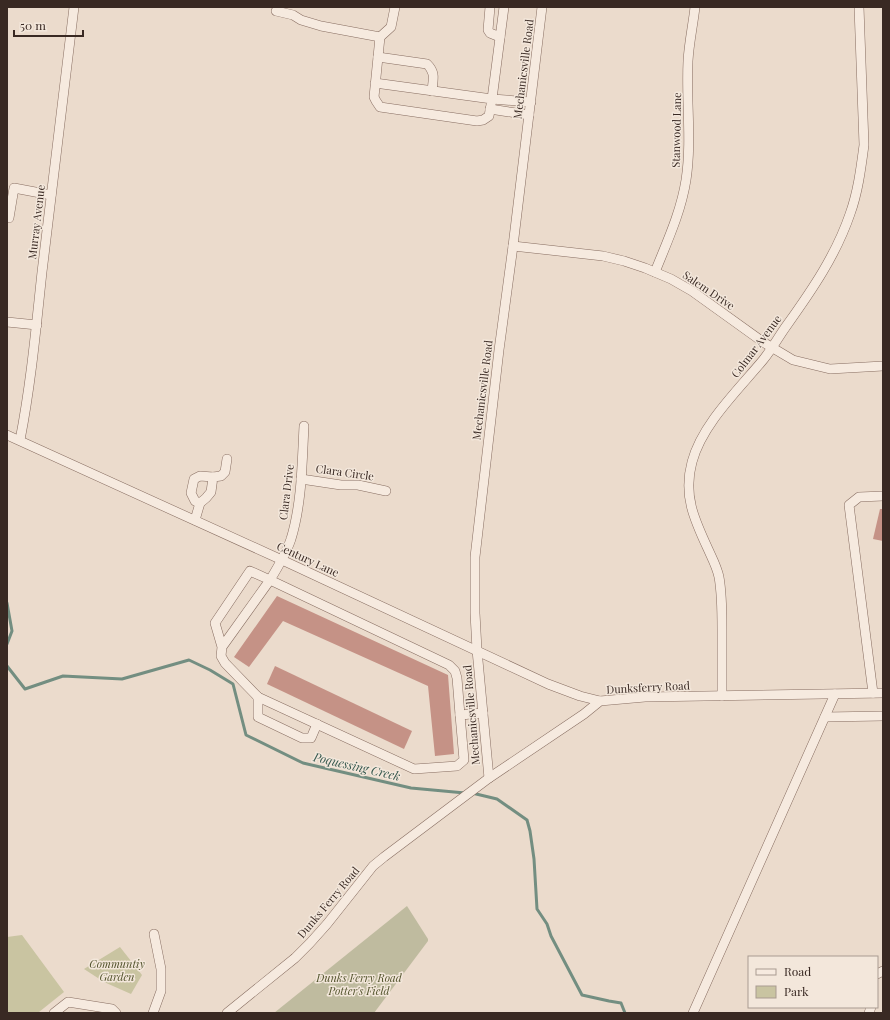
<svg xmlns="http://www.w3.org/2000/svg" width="890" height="1020" font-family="'Playfair Display',serif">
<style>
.green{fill:#c9c4a1}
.cemetery{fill:#bfbb9f}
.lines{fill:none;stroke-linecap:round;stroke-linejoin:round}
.stream{stroke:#738e81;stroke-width:3}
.building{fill:#c59286}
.minor-casing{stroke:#876d61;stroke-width:10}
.minor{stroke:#f6eadf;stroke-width:9}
.labels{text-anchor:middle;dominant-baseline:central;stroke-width:3;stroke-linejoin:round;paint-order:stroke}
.street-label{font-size:11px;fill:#392923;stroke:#f3e7db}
.park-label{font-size:11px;font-style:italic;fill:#52532c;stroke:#f3e7db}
.water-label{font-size:12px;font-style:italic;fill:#34574d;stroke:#f3e7db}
</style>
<rect width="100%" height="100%" fill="#ebdbcc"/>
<g class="green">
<path d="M 22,935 L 64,992 L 39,1012 L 39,1013 L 7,1013 L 7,937 Z"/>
<path d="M 120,947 L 142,975 L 131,994 L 104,982 L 84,969 Z"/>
</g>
<path class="cemetery" d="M 407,906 L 428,939 L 428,941 L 374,1013 L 274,1013 Z"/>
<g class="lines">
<g class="stream">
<path d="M 7,603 L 12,631 L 7,644"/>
<path d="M 7,666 L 25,689 L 63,676 L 122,679 L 189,660 L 210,670 L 233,684 L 246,735 L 303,763 L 411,788 L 465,793"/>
<path d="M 472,793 L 497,799 L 527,820 L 530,831 L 534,859 L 537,909 L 547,924 L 551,936 L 582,995 L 609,1001 L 621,1003 L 625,1013"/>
</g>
</g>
<g class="building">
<path d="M 880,509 L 883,509 L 883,541 L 873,539 Z"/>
<path d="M 277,596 L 448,675 L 454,754 L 435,756 L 428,686 L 283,621 L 249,667 L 234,657 Z"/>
<path d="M 275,666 L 412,731 L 404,749 L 267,684 Z"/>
</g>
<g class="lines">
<defs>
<g id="minor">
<path d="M 490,7 L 488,30 L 490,33 L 500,37"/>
<path d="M 504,7 L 492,99 L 531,102"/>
<path d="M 276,11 L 293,15 L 301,20 L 321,26 L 380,37 L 374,97 L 376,101 L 380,107 L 477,121 L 483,120 L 489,116 L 492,99 L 375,83"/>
<path d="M 380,37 L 391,27 L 395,7"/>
<path d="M 378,57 L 427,64 C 436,73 433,79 432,91"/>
<path d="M 490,109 L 529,115"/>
<path d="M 9,218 L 14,188 L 51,195"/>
<path d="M 513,246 L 603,256 L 624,261 L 645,268 L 671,279 L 692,291 L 763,342 L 793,360 L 830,369 L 883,366"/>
<path d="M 655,272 C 667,242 681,212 686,180 C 692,141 686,101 688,61 C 689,43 693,25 695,7"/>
<path d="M 7,322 L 37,325"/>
<path d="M 304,426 C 302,463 302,503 291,539 C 286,554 278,567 270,580 L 449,665 L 455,671 L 457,678 L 460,715 L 483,713"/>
<path d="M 7,435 L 282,560 L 548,684 L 580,696 L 600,701"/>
<path d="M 20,440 C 31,384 36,328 42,272 C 52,183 64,95 74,7"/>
<path d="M 301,479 L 341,485 L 358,485 L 386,491"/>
<path d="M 200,503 L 195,501 L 191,493 L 194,479 L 200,476 L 213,477"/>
<path d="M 195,520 L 200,503 L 206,498 L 211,492 L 213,477 L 221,476 L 225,472 L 227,459"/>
<path d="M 222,647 L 215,623 L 250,571 L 270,580 L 222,647 L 221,656 L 225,663 L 258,697 L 414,769 L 457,766 L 464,760 L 460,715"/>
<path d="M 873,693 L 849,505 L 859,497 L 883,496"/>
<path d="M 722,696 C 722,674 722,651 722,629 C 722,612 722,594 719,577 C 717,567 712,558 708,549 C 694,519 683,495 692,462 C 702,424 739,389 763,360 C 772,349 779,336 787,325 C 812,290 836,255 850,214 C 858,192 861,168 864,145 L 859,7"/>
<path d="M 258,697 L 258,717 L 302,738 L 311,738 L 317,724"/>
<path d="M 825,717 L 883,716"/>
<path d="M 489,778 L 477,650 L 475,613 L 475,557 L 499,350 L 513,246 L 542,7"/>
<path d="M 877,974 L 883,971"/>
<path d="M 54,1013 L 68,1002 L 112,1009 L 116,1013"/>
<path d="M 153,1013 L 161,991 L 161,969 L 154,934"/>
<path d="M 227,1013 L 295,958 L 310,943 L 327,924 L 373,866 L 384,857 L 489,778 L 584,714 L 600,701 L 645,697 L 883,693"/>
<path d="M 693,1013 L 835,694"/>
<path d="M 869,1013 L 871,1007"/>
</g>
</defs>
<use href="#minor" class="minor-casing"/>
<use href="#minor" class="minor"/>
</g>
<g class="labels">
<g class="street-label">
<text transform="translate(523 69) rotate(-83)">Mechanicsville Road</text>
<text transform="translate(676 130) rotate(-89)">Stanwood Lane</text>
<text transform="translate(36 222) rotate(-83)">Murray Avenue</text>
<text transform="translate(709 290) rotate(34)">Salem Drive</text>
<text transform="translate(756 346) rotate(-53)">Colmar Avenue</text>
<text transform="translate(482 390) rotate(-83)">Mechanicsville Road</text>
<text transform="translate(345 472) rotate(8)">Clara Circle</text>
<text transform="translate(286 492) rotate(-83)">Clara Drive</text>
<text transform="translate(308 559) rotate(25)">Century Lane</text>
<text transform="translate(648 687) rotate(-3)">Dunksferry Road</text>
<text transform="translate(471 715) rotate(-95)">Mechanicsville Road</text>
<text transform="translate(328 902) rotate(-50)">Dunks Ferry Road</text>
</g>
<g class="park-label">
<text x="117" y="963">Communtiy<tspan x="117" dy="13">Garden</tspan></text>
<text x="359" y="977">Dunks Ferry Road<tspan x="359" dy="13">Potter's Field</tspan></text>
</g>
<g class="water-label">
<text transform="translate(357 766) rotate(13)">Poquessing Creek</text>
</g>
</g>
<rect width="890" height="1020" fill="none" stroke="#392923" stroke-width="16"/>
<rect x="748" y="956" width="130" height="52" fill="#f3e7db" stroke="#a99b91"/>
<rect x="756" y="969" width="20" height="6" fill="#f6eadf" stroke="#a99b91"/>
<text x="784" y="976" font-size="12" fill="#392923">Road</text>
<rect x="756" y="986" width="20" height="12" fill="#c9c4a1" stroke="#a99b91"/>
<text x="784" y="996" font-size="12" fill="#392923">Park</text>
<path d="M14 30v6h69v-6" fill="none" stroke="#392923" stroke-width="2"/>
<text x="20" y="30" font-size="12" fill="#392923" stroke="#f3e7db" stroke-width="3" paint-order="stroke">50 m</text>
</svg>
